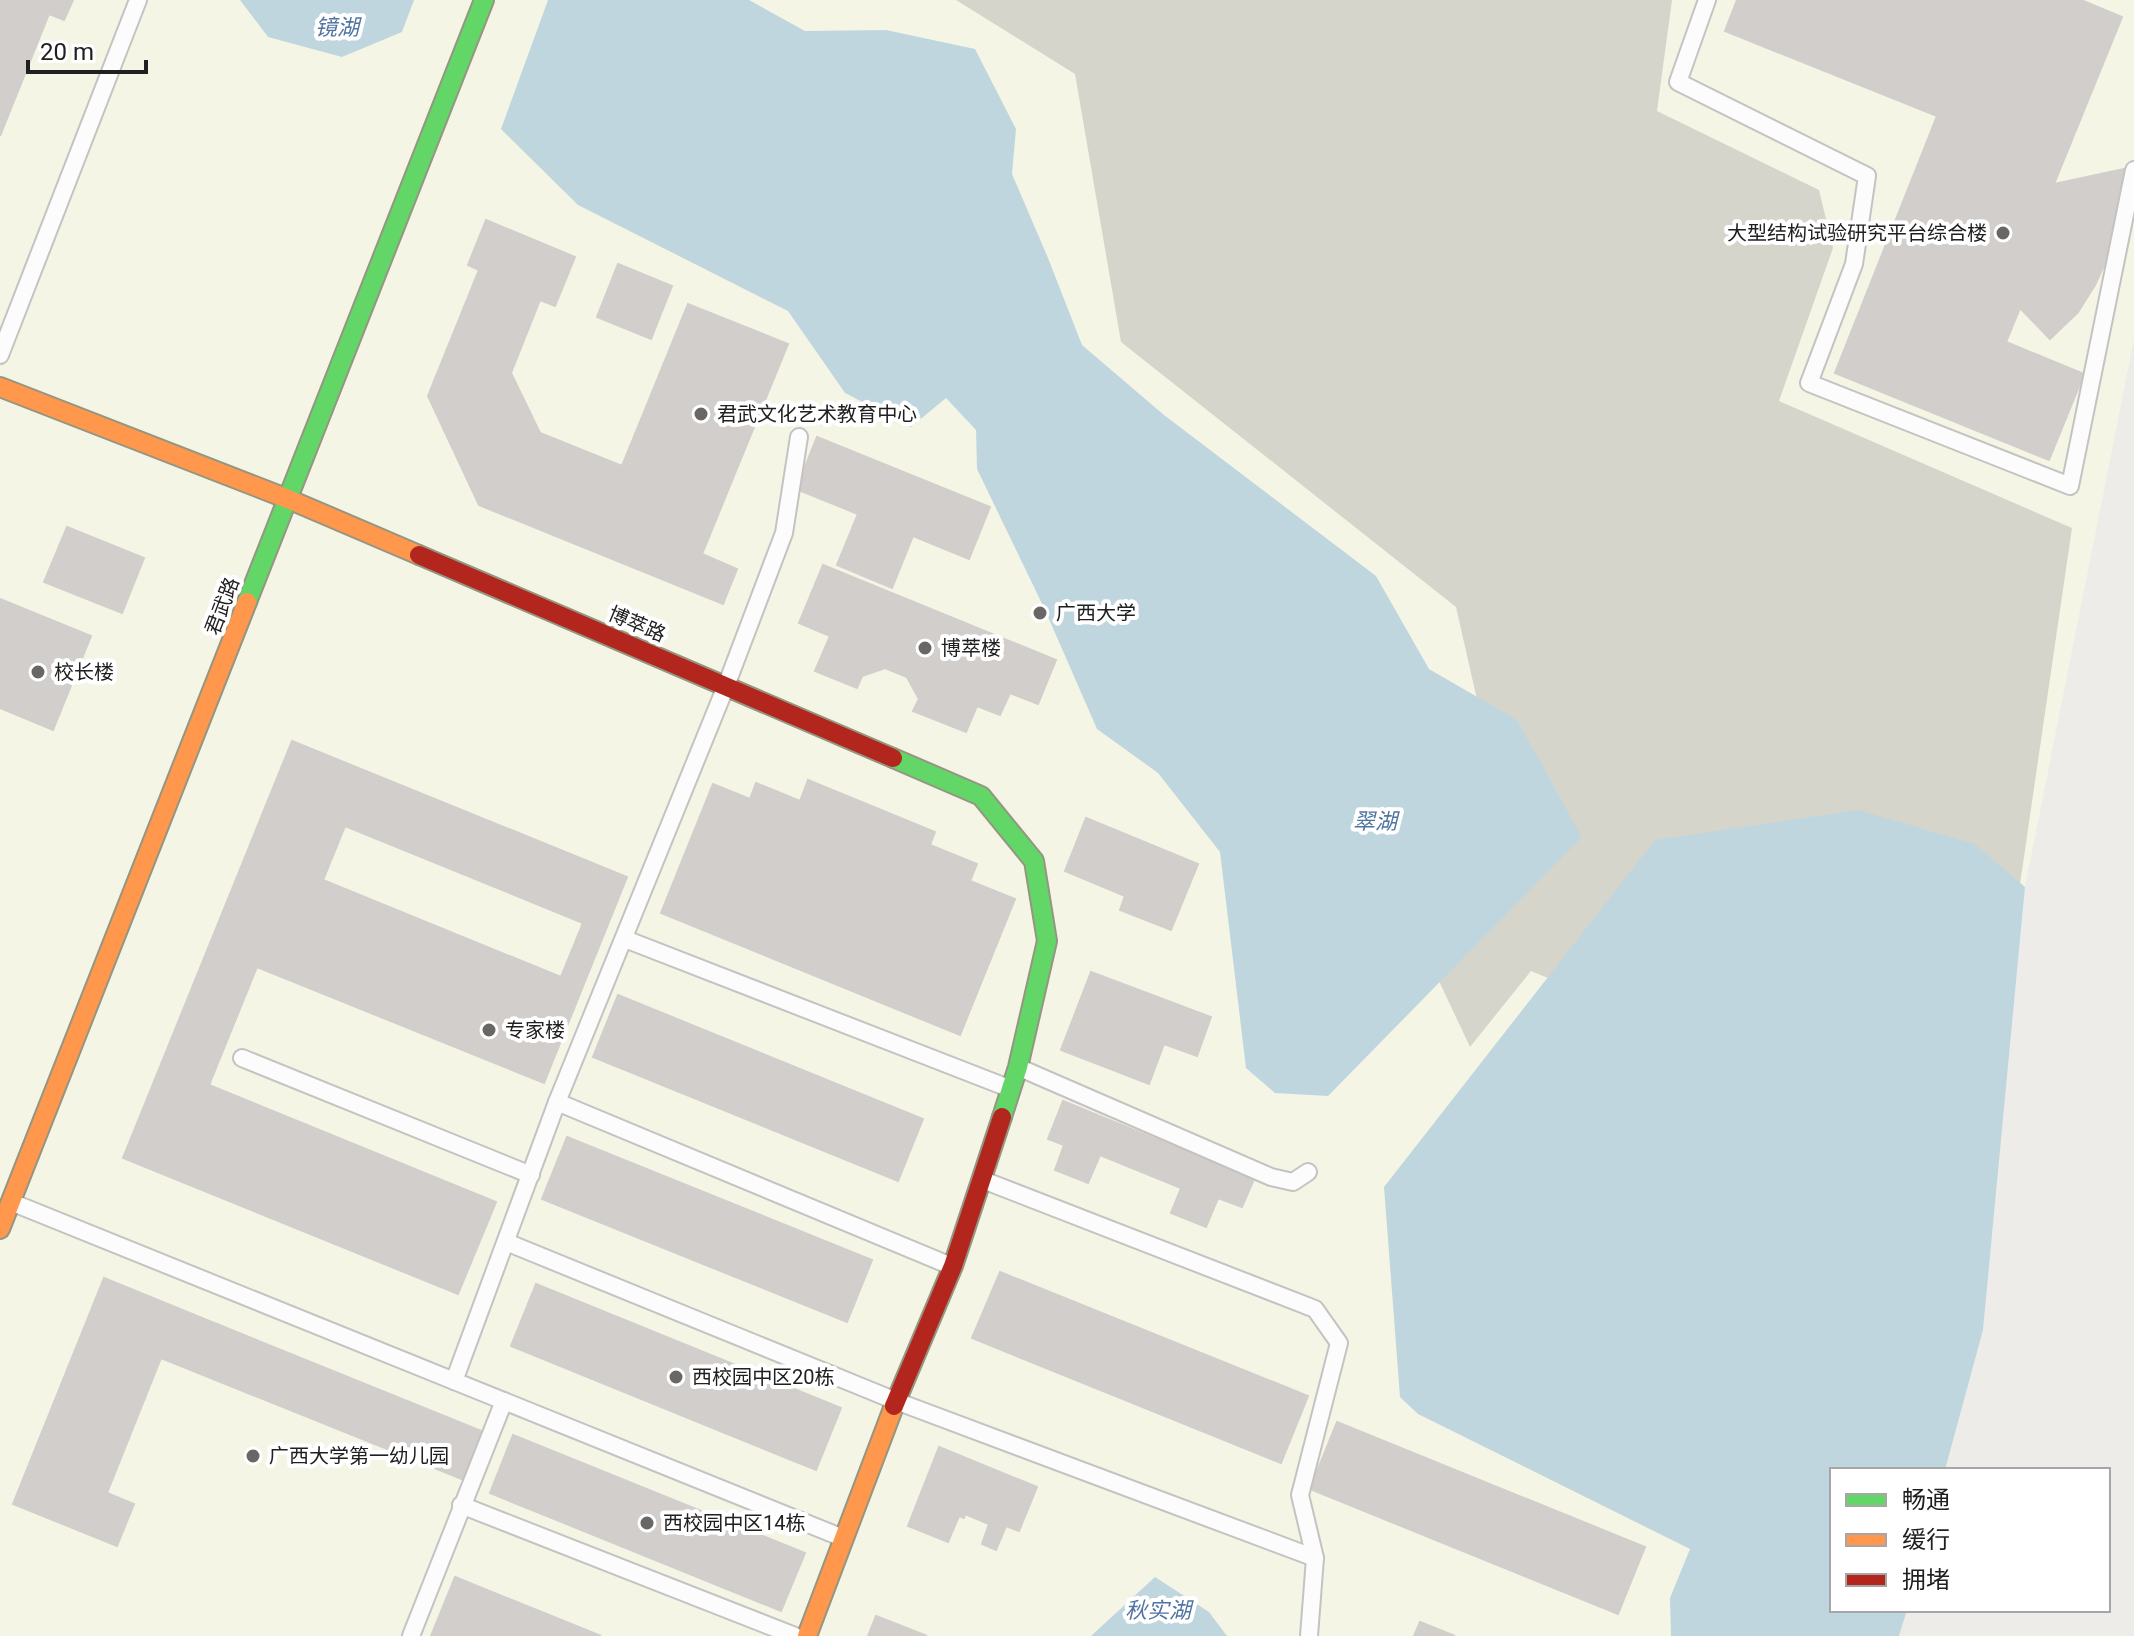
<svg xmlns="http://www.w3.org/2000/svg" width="2134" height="1636" font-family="Roboto,'Noto Sans SC',sans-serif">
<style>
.education{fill:#f5f5e6}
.construction{fill:#d6d5cb}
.water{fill:#c0d6de}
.building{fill:#d1cecc;stroke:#d1cecb;stroke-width:2;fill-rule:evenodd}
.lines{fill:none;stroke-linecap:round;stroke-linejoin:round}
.lane-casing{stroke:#c4c3c1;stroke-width:20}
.fast-casing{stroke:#949682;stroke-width:22}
.slow-casing{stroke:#949682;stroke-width:22}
.jam-casing{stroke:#949682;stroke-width:22}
.lane{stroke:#fcfcfc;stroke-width:16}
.fast{stroke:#63d668;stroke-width:18}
.slow{stroke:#ff974d;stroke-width:18}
.jam{stroke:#b3261e;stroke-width:18}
.poi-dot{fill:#686766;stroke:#fff;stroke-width:3}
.labels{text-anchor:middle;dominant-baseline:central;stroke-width:8;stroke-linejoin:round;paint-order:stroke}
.poi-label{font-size:20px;fill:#202020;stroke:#fff;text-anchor:start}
.street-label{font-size:20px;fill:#202020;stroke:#fff}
.water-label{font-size:22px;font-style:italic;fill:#5174a0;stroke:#fff}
</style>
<rect width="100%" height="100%" fill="#eeece9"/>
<path class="education" d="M 0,0 L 2134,0 L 2134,339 L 2025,887 L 1983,1330 L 1945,1470 L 1832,1470 L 1832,1610 L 1907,1610 L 1899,1636 L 0,1636 Z"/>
<path class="construction" d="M 956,0 L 1672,0 L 1657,111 L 1819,190 L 1833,248 L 1779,401 L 2072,528 L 1980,1158 L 1531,971 L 1470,1047 L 1416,932 L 1502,810 L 1456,607 L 1121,342 L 1075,74 Z"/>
<g class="water">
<path d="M 240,0 L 414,0 L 402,32 L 342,57 L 268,37 Z"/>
<path d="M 548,0 L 749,0 L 805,31 L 886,30 L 975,49 L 1016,129 L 1012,174 L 1048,258 L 1082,345 L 1164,415 L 1376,576 L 1429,669 L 1517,720 L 1582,837 L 1328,1096 L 1275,1093 L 1246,1068 L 1220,852 L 1158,773 L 1097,729 L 1045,610 L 977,469 L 976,430 L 946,398 L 911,427 L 845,393 L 788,311 L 578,205 L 501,129 Z"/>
<path d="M 1858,810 L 1975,844 L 2025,887 L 1983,1330 L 1945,1470 L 1832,1470 L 1832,1610 L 1907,1610 L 1899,1636 L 1671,1636 L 1670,1598 L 1690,1549 L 1418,1414 L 1400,1397 L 1384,1187 L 1655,840 Z"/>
<path d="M 1155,1577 L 1209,1612 L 1227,1636 L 1091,1636 Z"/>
</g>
<g class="building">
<path d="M 0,0 L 73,0 L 64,20 L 49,14 L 0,136 Z"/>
<path d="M 1737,0 L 2081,0 L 2122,17 L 2054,184 L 2124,169 L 2121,210 L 2111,250 L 2095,285 L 2078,312 L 2050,339 L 2020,308 L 2006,342 L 2084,374 L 2049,460 L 1835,373 L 1937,116 L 1725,31 Z"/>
<path d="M 486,220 L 575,257 L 555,306 L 540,300 L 511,373 L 540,433 L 622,466 L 688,304 L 788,344 L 702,554 L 737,569 L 723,604 L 479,505 L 428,396 L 479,270 L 468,265 Z"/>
<path d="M 618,264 L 672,286 L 651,339 L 597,317 Z"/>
<path d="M 817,437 L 990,507 L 969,559 L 913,536 L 892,588 L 837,565 L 858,514 L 796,489 Z"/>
<path d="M 67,527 L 144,558 L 122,613 L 44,582 Z"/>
<path d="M 823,565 L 1056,660 L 1038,704 L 1010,693 L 1000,715 L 977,706 L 966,732 L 913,711 L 919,699 L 907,677 L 885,668 L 862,676 L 857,688 L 815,671 L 830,636 L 799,623 Z"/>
<path d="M 0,599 L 91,636 L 53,730 L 0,708 Z"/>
<path d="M 292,741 L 627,877 L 544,1083 L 257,967 L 209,1085 L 496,1202 L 458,1294 L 123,1158 ZM 345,826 L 583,923 L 561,977 L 323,880 Z"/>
<path d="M 808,780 L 935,832 L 930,845 L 977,864 L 970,881 L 1015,899 L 960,1035 L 661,913 L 713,784 L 750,799 L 756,783 L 800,801 Z"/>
<path d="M 1086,818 L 1198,864 L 1171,930 L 1120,910 L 1125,896 L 1065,871 Z"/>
<path d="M 1091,972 L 1211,1017 L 1197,1056 L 1164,1044 L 1149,1084 L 1061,1050 Z"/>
<path d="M 618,995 L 923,1119 L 898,1181 L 593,1057 Z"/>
<path d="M 1063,1101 L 1254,1179 L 1242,1207 L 1218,1198 L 1206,1227 L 1171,1213 L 1181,1188 L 1100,1155 L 1088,1183 L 1055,1170 L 1064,1145 L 1048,1139 Z"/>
<path d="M 567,1137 L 872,1260 L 847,1322 L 542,1199 Z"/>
<path d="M 1000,1272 L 1308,1396 L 1281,1463 L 972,1338 Z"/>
<path d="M 104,1278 L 217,1324 L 198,1373 L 161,1358 L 107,1493 L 134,1504 L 117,1546 L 13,1504 Z"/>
<path d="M 536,1284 L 841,1408 L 816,1470 L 511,1346 Z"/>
<path d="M 217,1324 L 484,1432 L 464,1480 L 198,1373 Z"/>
<path d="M 1337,1422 L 1645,1547 L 1618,1614 L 1310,1489 Z"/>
<path d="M 513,1435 L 805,1553 L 781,1611 L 490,1493 Z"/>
<path d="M 939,1447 L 1037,1487 L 1019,1531 L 1006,1526 L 996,1550 L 982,1544 L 989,1524 L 965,1514 L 964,1518 L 959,1516 L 948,1542 L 908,1526 Z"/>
<path d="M 455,1577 L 601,1636 L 431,1636 Z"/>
<path d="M 876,1616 L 927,1636 L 868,1636 Z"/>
<path d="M 1420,1622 L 1455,1636 L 1414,1636 Z"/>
</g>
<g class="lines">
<defs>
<g id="lane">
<path d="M 1707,0 L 1678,82 L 1867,176 L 1854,264 L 1809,383 L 2070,486 L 2134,170"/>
<path d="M 0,355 L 138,0"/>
<path d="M 625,939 L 1011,1089"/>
<path d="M 242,1058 L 531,1175"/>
<path d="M 1020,1068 L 1271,1177 L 1293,1182 L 1308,1172"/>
<path d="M 557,1102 L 951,1266"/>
<path d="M 983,1180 L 1315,1309 L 1339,1343 L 1300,1495 L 1315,1558 L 1309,1636"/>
<path d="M 11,1202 L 843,1538"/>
<path d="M 506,1242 L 896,1401 L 1315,1558"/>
<path d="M 454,1381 L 557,1102 L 726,686 L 784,533 L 799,437"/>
<path d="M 461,1505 L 795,1636"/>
<path d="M 411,1636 L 504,1401"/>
</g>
<g id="fast">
<path d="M 247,602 L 484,0"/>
<path d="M 893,758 L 981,796 L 1034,861 L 1047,941 L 1018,1067 L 1002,1117"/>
</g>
<g id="slow">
<path d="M 0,387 L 288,499 L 419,555"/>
<path d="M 0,1229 L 247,602"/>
<path d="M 807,1636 L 894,1406"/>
</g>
<g id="jam">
<path d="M 419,555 L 893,758"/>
<path d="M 894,1406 L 953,1266 L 1002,1117"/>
</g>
</defs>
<use href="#lane" class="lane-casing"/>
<use href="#fast" class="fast-casing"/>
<use href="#slow" class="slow-casing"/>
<use href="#jam" class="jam-casing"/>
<use href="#lane" class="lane"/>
<use href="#fast" class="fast"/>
<use href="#slow" class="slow"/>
<use href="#jam" class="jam"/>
</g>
<g class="poi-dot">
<circle cx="2003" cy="233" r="8"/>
<circle cx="701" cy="414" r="8"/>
<circle cx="1040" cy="613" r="8"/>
<circle cx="925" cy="648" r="8"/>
<circle cx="38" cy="672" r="8"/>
<circle cx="489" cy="1030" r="8"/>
<circle cx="676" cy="1377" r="8"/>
<circle cx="253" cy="1456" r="8"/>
<circle cx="647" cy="1523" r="8"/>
</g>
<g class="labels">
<g class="poi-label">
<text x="1987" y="233" text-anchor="end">大型结构试验研究平台综合楼</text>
<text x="717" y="414">君武文化艺术教育中心</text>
<text x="1056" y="613">广西大学</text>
<text x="941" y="648">博萃楼</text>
<text x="54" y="672">校长楼</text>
<text x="505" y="1030">专家楼</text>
<text x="692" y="1377">西校园中区20栋</text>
<text x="269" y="1456">广西大学第一幼儿园</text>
<text x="663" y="1523">西校园中区14栋</text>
</g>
<g class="street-label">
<text transform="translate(222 606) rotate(-69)">君武路</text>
<text transform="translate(637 624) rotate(23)">博萃路</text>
</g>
<g class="water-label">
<text x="337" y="27">镜湖</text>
<text x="1375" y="821">翠湖</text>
<text x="1158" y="1610">秋实湖</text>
</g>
</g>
<rect x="1830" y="1468" width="280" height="144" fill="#ffffff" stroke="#a6a6a6" stroke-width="2"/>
<rect x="1846" y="1494" width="40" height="12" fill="#63d668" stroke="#a6a6a6" stroke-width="2"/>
<text x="1902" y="1508" font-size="24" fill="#202020">畅通</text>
<rect x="1846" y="1534" width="40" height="12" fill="#ff974d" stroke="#a6a6a6" stroke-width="2"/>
<text x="1902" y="1548" font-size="24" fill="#202020">缓行</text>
<rect x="1846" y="1574" width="40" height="12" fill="#b3261e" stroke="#a6a6a6" stroke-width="2"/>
<text x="1902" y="1588" font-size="24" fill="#202020">拥堵</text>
<path d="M28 60v12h118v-12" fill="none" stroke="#202020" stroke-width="4"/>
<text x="40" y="60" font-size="24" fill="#202020" stroke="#ffffff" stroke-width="6" paint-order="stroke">20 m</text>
</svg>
